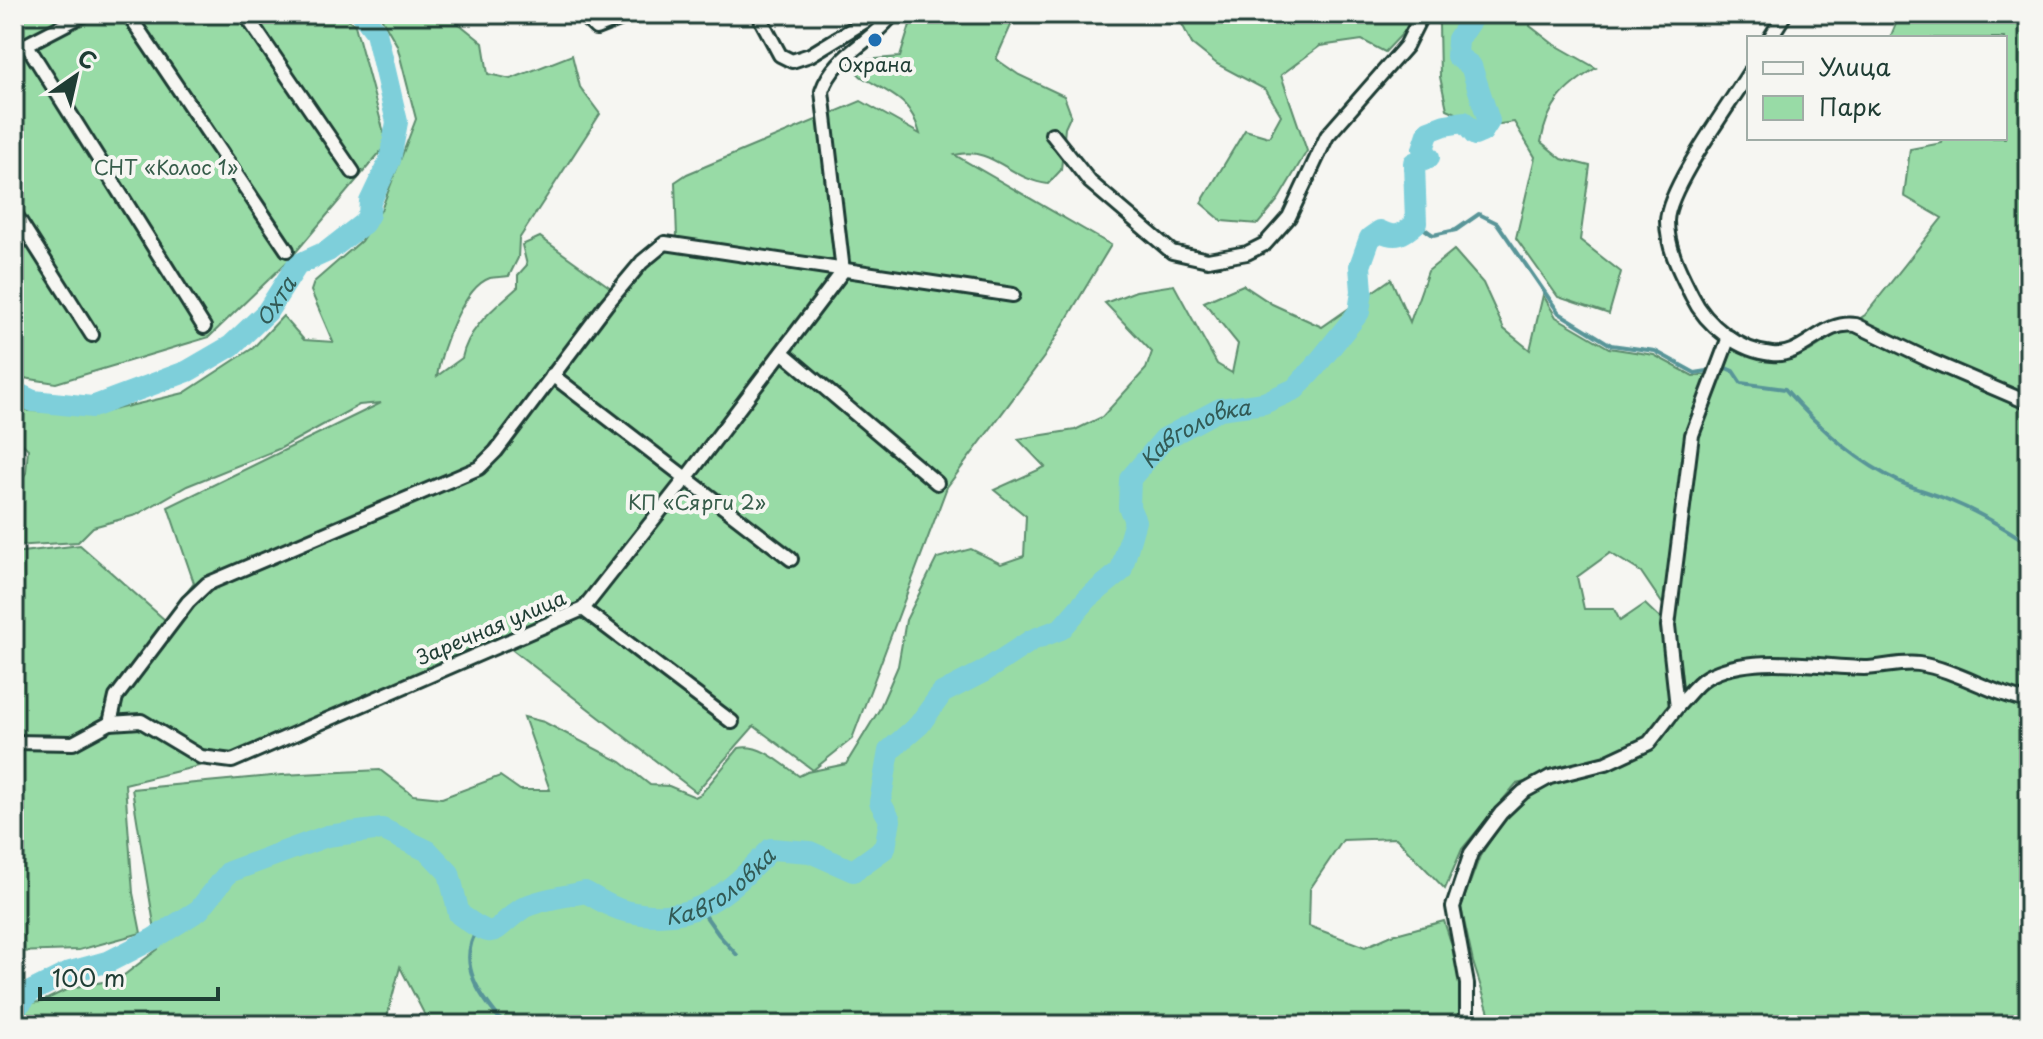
<svg xmlns="http://www.w3.org/2000/svg" width="2043" height="1039" font-family="'Playpen Sans',sans-serif">
<style>
.green{fill:#98dba6;stroke:#5c8c6d;stroke-width:2}
.lines{fill:none;stroke-linecap:round;stroke-linejoin:round}
.stream{stroke:#589598;stroke-width:4}
.river{stroke:#7ecfda;stroke-width:22}
.minor-casing{stroke:#1f3d34;stroke-width:18}
.minor{stroke:#f6f6f2;stroke-width:12}
.poi-dot{fill:#1f6fb2;stroke:#f6f6f2;stroke-width:3}
.labels{text-anchor:middle;dominant-baseline:central;stroke-width:8;stroke-linejoin:round;paint-order:stroke}
.poi-label{font-size:20px;fill:#1f3d34;stroke:#f6f6f2}
.park-label{font-size:20px;fill:#375d4b;stroke:#f6f6f2}
.street-label{font-size:20px;fill:#1f3d34;stroke:#f6f6f2}
.water-label{font-size:22px;font-style:italic;fill:#325a55;stroke:#f6f6f2}
</style>
<rect width="100%" height="100%" fill="#f6f6f2"/>
<filter id="ink" filterUnits="userSpaceOnUse"><feTurbulence type="fractalNoise" baseFrequency=".0125" numOctaves="2"/><feDisplacementMap in="SourceGraphic" scale="16" xChannelSelector="R" yChannelSelector="G"/><feConvolveMatrix kernelMatrix="1 2 1 2 8 2 1 2 1" color-interpolation-filters="sRGB"/></filter>
<g filter="url(#ink)">
<g class="green">
<path d="M 14,14 L 342,14 L 355,25 L 387,144 L 290,259 L 209,337 L 56,383 L 17,377 L 14,374 Z"/>
<path d="M 379,14 L 447,14 L 483,43 L 488,74 L 511,79 L 572,55 L 580,87 L 600,114 L 519,239 L 518,258 L 509,276 C 503,277 495,277 490,278 C 463,287 441,350 437,376 L 462,358 C 468,327 495,308 518,287 L 518,275 L 527,265 L 522,245 L 540,237 L 611,288 L 646,251 L 662,239 L 677,238 L 675,182 L 687,174 L 861,101 L 920,134 C 912,104 898,97 871,82 C 864,78 860,78 856,70 L 864,60 L 900,57 L 910,25 L 917,14 L 1022,14 L 1012,23 L 996,59 L 1019,75 L 1064,96 L 1071,115 L 1065,128 L 1061,170 L 1048,184 C 1011,180 992,145 955,155 L 1111,245 L 1044,357 L 947,487 L 852,739 L 813,770 L 754,726 L 696,792 L 497,638 L 211,763 L 125,784 L 133,893 L 141,933 L 79,950 L 14,952 L 14,553 L 80,545 L 165,620 L 194,583 L 168,507 L 381,403 L 359,405 L 281,448 L 187,486 L 136,515 L 93,527 L 78,542 L 14,546 L 14,490 L 26,473 L 28,449 L 14,436 L 14,402 L 29,411 L 100,413 L 184,393 L 253,348 L 283,316 L 304,340 L 333,342 L 311,291 L 314,282 L 361,241 L 381,210 L 416,119 L 397,45 Z"/>
<path d="M 1177,14 L 1414,14 L 1404,32 L 1385,52 L 1362,40 L 1320,46 L 1281,75 L 1307,151 L 1278,200 L 1258,224 L 1222,221 L 1201,203 L 1245,130 L 1269,137 L 1281,115 L 1266,90 L 1217,64 L 1192,44 Z"/>
<path d="M 1431,14 L 1533,14 L 1530,26 L 1552,43 L 1596,68 C 1564,88 1548,103 1541,142 L 1562,159 L 1590,166 L 1580,240 L 1621,272 L 1609,314 L 1558,297 L 1516,238 L 1535,157 L 1514,122 L 1479,127 L 1470,119 L 1447,109 L 1440,77 L 1439,24 L 1430,21 Z"/>
<path d="M 1900,14 L 2029,14 L 2029,1025 L 1486,1025 L 1491,1019 L 1473,962 L 1461,907 L 1480,856 L 1509,813 L 1547,777 L 1516,784 L 1462,849 L 1445,889 L 1396,838 L 1343,840 L 1310,889 L 1309,926 L 1365,947 L 1392,935 L 1444,921 L 1460,970 L 1465,1025 L 430,1025 L 400,967 L 385,1025 L 14,1025 L 14,1004 L 41,1002 L 70,988 L 119,979 L 158,949 L 132,789 L 282,775 L 380,770 L 413,795 L 442,798 L 500,776 L 520,790 L 550,790 L 524,717 L 544,722 L 621,762 L 650,785 L 669,786 L 695,797 L 701,794 L 739,748 C 761,743 782,764 799,776 L 807,772 L 846,764 L 879,710 L 898,666 L 906,620 L 937,558 L 971,549 L 1001,564 L 1024,556 L 1026,516 L 994,490 L 1045,467 L 1018,439 L 1075,430 L 1102,417 L 1146,369 L 1152,352 L 1105,303 L 1136,291 L 1174,285 L 1217,364 L 1232,373 L 1238,344 L 1204,302 L 1243,285 L 1272,304 L 1322,327 L 1391,279 L 1410,322 L 1428,271 L 1454,250 L 1483,283 L 1504,329 L 1530,350 L 1543,295 L 1556,317 L 1609,348 L 1654,355 L 1693,376 L 1710,374 L 1687,433 L 1681,464 L 1664,606 L 1641,572 L 1610,553 L 1577,577 L 1584,609 L 1614,609 L 1620,621 L 1645,604 L 1667,625 L 1678,707 L 1669,625 L 1699,438 L 1731,349 L 1775,362 L 1810,351 L 1865,315 L 1942,218 L 1904,196 L 1910,149 L 1942,143 L 1943,138 L 2005,138 L 2005,38 L 1890,38 Z"/>
</g>
<g class="lines">
<g class="stream">
<path d="M 1416,223 L 1433,235 L 1456,230 L 1479,214 L 1497,223 L 1559,313 L 1611,345 L 1655,351 L 1695,373 L 1726,368 L 1733,371 L 1741,383 L 1785,389 C 1818,427 1855,461 1900,482 C 1913,488 1928,492 1941,497 C 1973,509 2001,525 2029,544"/>
<path d="M 700,908 L 719,935 L 737,955"/>
<path d="M 478,928 C 455,965 481,997 505,1025"/>
</g>
<g class="river">
<path id="s1" d="M 14,392 L 33,401 L 92,407 L 188,371 L 231,346 L 267,312 L 297,265 L 328,251 L 364,223 L 369,214 L 370,202 L 390,160 L 397,122 L 376,32 L 362,14"/>
<path id="s2" d="M 14,1010 L 30,992 L 70,972 L 110,961 L 153,939 L 199,910 L 229,872 L 327,836 L 382,829 L 428,851 L 449,873 L 459,914 C 500,944 490,930 523,908 C 536,900 568,896 585,892 C 597,898 611,908 625,911 C 695,927 726,895 771,849 L 810,852 L 853,871 L 885,848 L 890,820 L 880,802 L 889,751 L 919,725 L 942,693 L 983,672 L 1032,640 L 1061,629 L 1088,598 L 1121,571 L 1135,521 L 1129,507 L 1130,479 L 1164,439 L 1220,409 L 1264,403 L 1295,389 L 1314,368 L 1359,312 L 1362,291 L 1360,266 L 1370,238 L 1380,231 C 1396,239 1403,235 1416,223 L 1414,163 L 1429,157 L 1423,149 L 1429,131 L 1445,125 L 1464,122 L 1475,135 L 1482,132 L 1489,121 L 1471,66 L 1457,56 L 1458,39 L 1472,18 L 1471,14"/>
</g>
<defs>
<g id="minor">
<path d="M 128,14 L 287,250"/>
<path d="M 245,14 L 353,172"/>
<path d="M 581,14 L 596,28 L 632,14"/>
<path d="M 758,14 L 780,55 L 792,61 L 810,55 L 877,14"/>
<path d="M 1770,38 L 1785,14"/>
<path d="M 27,45 L 204,327"/>
<path d="M 14,51 L 85,14"/>
<path d="M 1749,73 C 1730,104 1668,188 1667,221 C 1667,248 1680,272 1692,296 C 1706,325 1739,351 1772,354 C 1803,358 1823,319 1856,325 L 1931,361 L 2029,403"/>
<path d="M 1052,134 L 1090,182 L 1172,252 L 1208,260 L 1247,253 L 1265,244 L 1289,217 L 1327,136 L 1406,46 L 1422,14"/>
<path d="M 14,212 L 92,335"/>
<path d="M 843,271 L 822,91 C 834,55 871,43 893,14"/>
<path d="M 782,352 L 937,483"/>
<path d="M 552,375 L 791,559"/>
<path d="M 583,609 L 732,722"/>
<path d="M 1677,707 C 1686,698 1696,683 1707,677 C 1750,653 1818,667 1864,668 C 1882,668 1902,661 1919,664 C 1957,670 1991,694 2029,701"/>
<path d="M 110,723 L 116,697 L 188,602 L 207,584 L 479,468 L 496,451 L 606,305 L 642,262 L 665,243 L 1013,295"/>
<path d="M 14,742 L 73,743 L 110,723 L 141,721 L 201,757 L 232,761 L 583,609 L 687,477 L 843,271"/>
<path d="M 1467,1025 L 1467,984 L 1453,907 L 1471,853 L 1501,813 L 1523,792 L 1550,777 L 1606,763 L 1649,743 L 1677,707 L 1668,626 L 1692,435 L 1729,337"/>
</g>
</defs>
<use href="#minor" class="minor-casing"/>
<use href="#minor" class="minor"/>
</g>
</g>
<circle class="poi-dot" cx="875" cy="40" r="8"/>
<g class="labels">
<g class="poi-label">
<text x="875" y="64">Охрана</text>
</g>
<g class="park-label">
<text x="166" y="167">СНТ «Колос 1»</text>
<text x="697" y="502">КП «Сярги 2»</text>
</g>
<g class="street-label">
<text transform="translate(491 627) rotate(-23)">Заречная улица</text>
</g>
<g class="water-label">
<text stroke="none"><textPath href="#s1" startOffset="296">Охта</textPath></text>
<text stroke="none"><textPath href="#s2" startOffset="1602">Кавголовка</textPath></text>
<text stroke="none"><textPath href="#s2" startOffset="834">Кавголовка</textPath></text>
</g>
</g>
<rect width="2043" height="1039" fill="none" stroke="#f6f6f2" stroke-width="48"/>
<rect x="24" y="24" width="1995" height="991" fill="none" stroke="#1f3d34" stroke-width="3" filter="url(#ink)"/>
<rect x="1747" y="36" width="260" height="104" fill="#f6f6f2" stroke="#a0aca6" stroke-width="2"/>
<rect x="1763" y="62" width="40" height="12" fill="#f6f6f2" stroke="#a0aca6" stroke-width="2"/>
<text x="1819" y="76" font-size="24" fill="#1f3d34">Улица</text>
<rect x="1763" y="96" width="40" height="24" fill="#98dba6" stroke="#a0aca6" stroke-width="2"/>
<text x="1819" y="116" font-size="24" fill="#1f3d34">Парк</text>
<g transform="translate(76 76) rotate(34)" stroke="#f6f6f2" stroke-width="6" paint-order="stroke">
<path d="M0-6L14 30L0 20L-14 30Z" fill="#1f3d34"/>
<text y="-12" font-size="22" font-weight="bold" text-anchor="middle" fill="#1f3d34">С</text>
</g>
<path d="M40 987v12h178v-12" fill="none" stroke="#1f3d34" stroke-width="4"/>
<text x="52" y="987" font-size="24" fill="#1f3d34" stroke="#f6f6f2" stroke-width="6" paint-order="stroke">100 m</text>
</svg>
